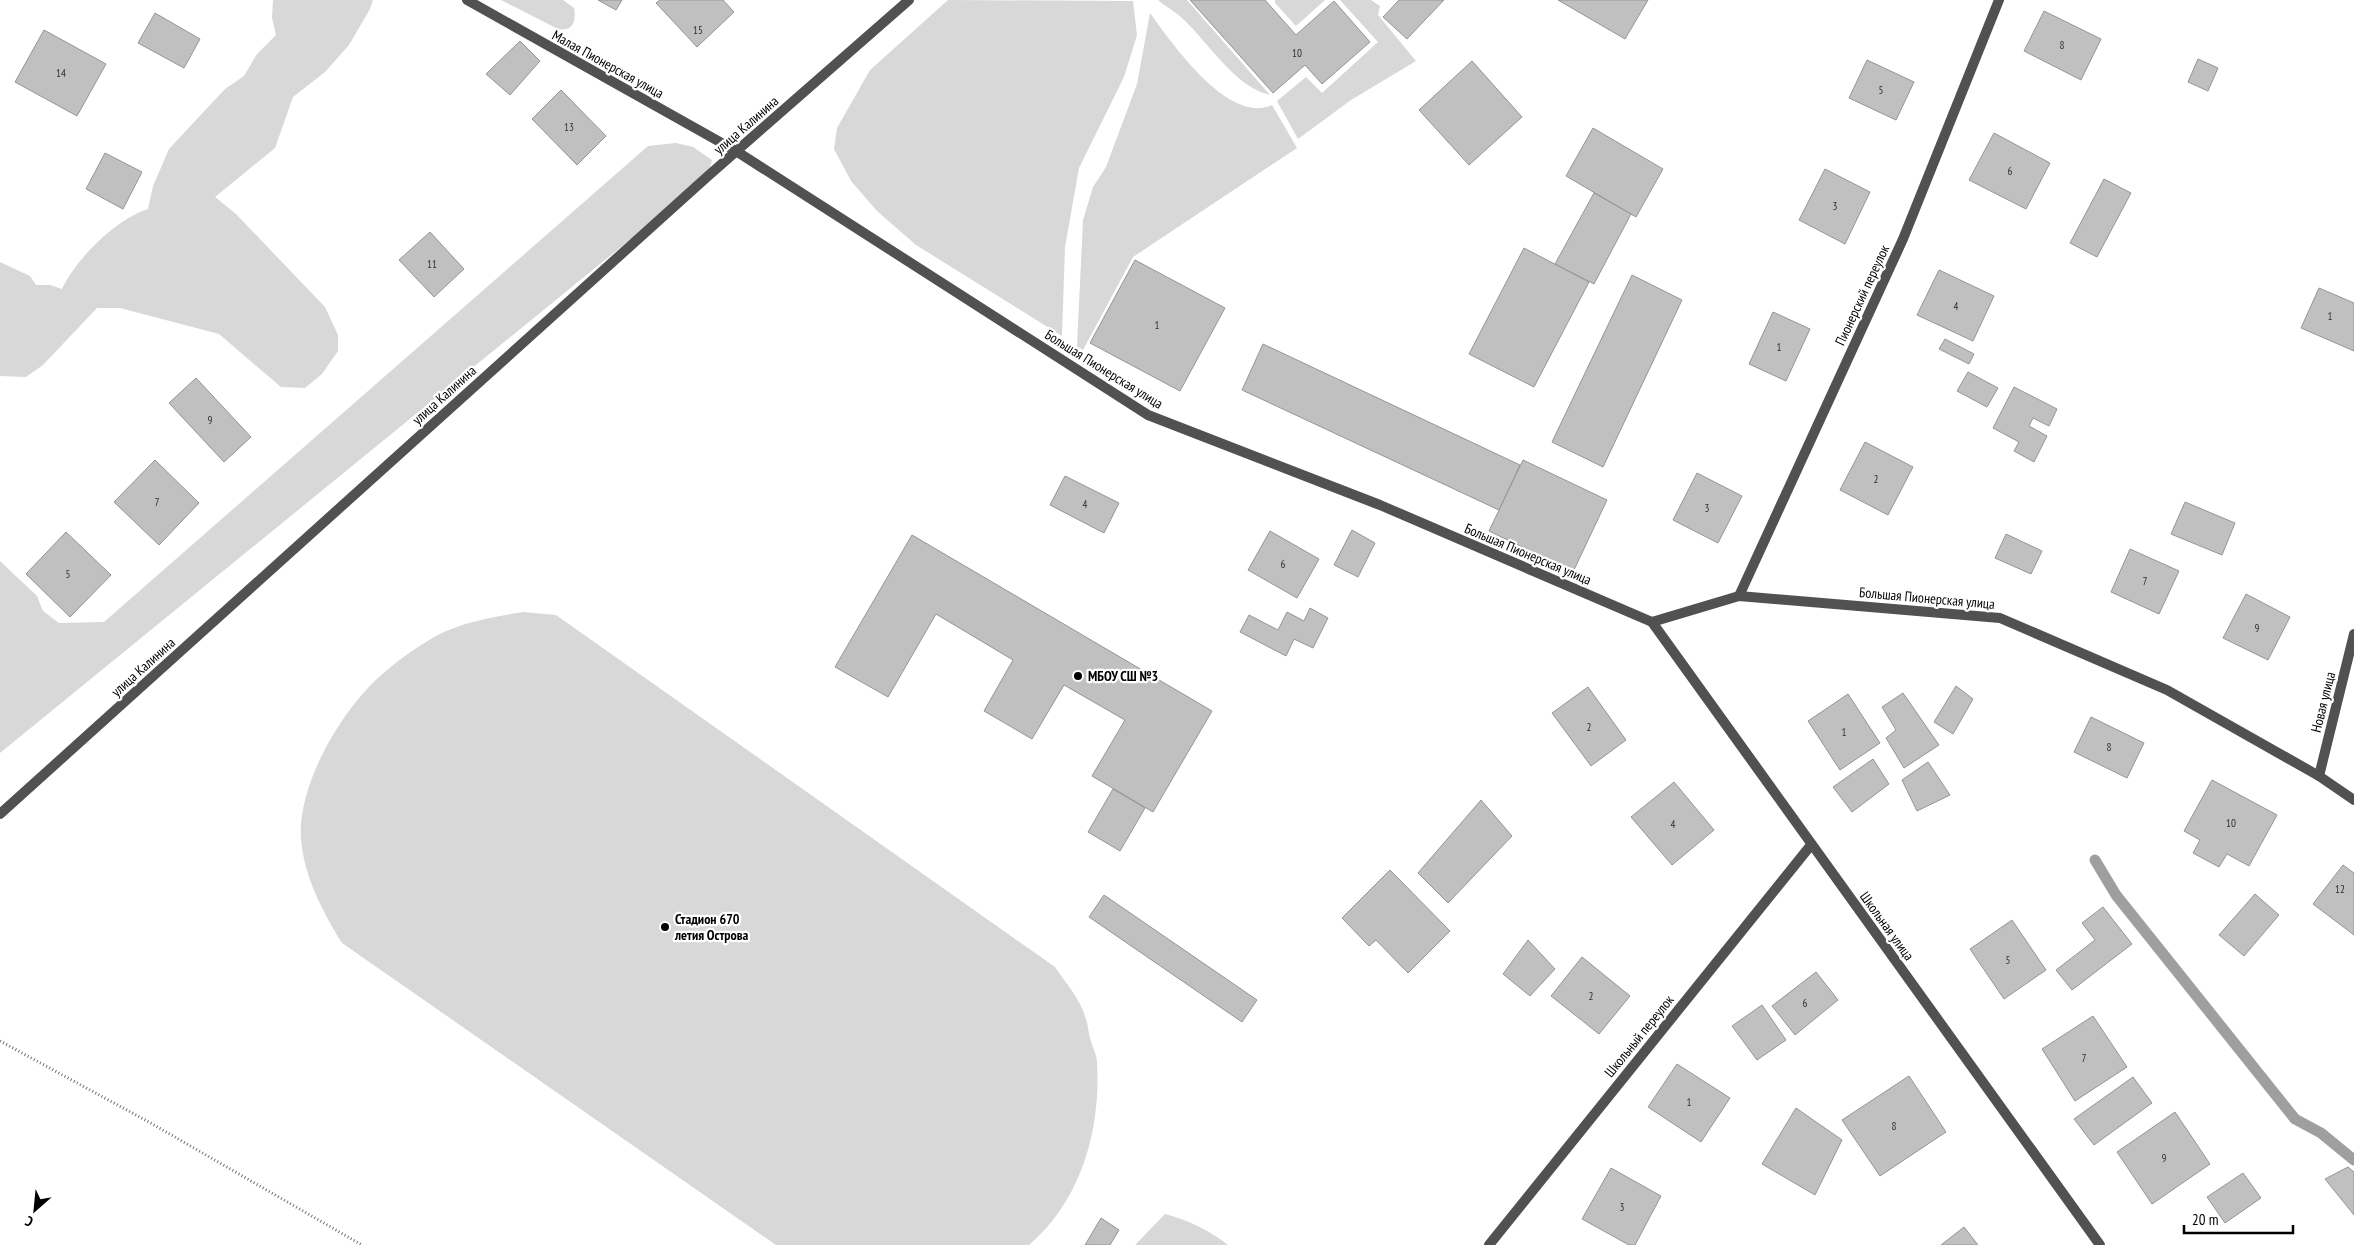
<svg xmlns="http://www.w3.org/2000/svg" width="2354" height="1245" font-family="'PT Sans Narrow',sans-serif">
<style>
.green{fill:#d8d8d8}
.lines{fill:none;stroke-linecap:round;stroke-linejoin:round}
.stream{stroke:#9f9f9f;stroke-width:11}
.building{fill:#c0c0c0;stroke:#959595}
.path{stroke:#737373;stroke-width:3;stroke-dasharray:1 2.5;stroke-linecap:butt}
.lane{stroke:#515151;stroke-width:10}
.street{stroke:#515151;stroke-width:10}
.poi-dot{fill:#000;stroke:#fff;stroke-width:2}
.labels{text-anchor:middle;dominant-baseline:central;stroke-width:4.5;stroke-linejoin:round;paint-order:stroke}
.number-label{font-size:11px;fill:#303030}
.street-label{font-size:14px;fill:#000;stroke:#fff}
.poi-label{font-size:14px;font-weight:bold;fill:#000;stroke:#fff;text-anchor:start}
</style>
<rect width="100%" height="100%" fill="#fff"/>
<g class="green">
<path d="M 273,0 L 373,0 L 370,9 L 349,45 L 325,72 L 293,97 L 275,148 L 215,197 L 236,214 L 325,307 L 338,335 L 338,351 L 322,374 L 305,388 L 281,387 L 219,334 L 120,308 L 97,308 L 43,365 L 26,377 L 0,376 L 0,262 L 30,276 L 36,285 L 50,285 L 62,289 C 76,259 116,219 148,209 L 153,186 L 169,149 L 225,89 L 244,76 L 257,54 L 276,35 L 272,18 Z"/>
<path d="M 501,0 L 563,0 L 574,8 C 577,21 572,32 558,29 Z"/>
<path d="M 948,0 L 1133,1 L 1137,35 L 1124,77 L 1079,168 L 1065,247 L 1062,336 L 916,245 L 877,211 L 851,181 L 834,149 L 837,128 L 870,70 Z"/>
<path d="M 1158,0 L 1187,0 L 1270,95 C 1235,87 1209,43 1183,19 C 1176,12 1166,7 1158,0 Z"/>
<path d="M 1275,0 L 1325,0 L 1296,26 L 1275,3 Z"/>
<path d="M 1340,0 L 1371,0 L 1380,6 L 1378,15 L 1416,61 L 1351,100 L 1298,139 L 1277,101 L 1306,77 L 1322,93 L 1378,42 Z"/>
<path d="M 1150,13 C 1172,43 1228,125 1272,105 L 1297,148 L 1133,257 L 1083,350 L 1077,346 L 1083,220 L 1093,187 L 1106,167 L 1137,84 Z"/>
<path d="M 676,143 L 693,147 L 712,160 L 708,176 L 0,753 L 0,561 L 37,596 L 43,611 L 59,623 L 104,622 L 648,146 Z"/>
<path d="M 523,612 L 556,615 L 1055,967 C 1065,982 1080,999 1085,1016 C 1088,1023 1088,1031 1090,1038 C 1092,1046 1097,1055 1097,1063 C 1101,1130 1081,1201 1029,1245 L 776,1245 L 342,943 C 323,912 304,877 301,839 C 297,786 340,713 377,679 C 394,663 415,648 436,636 C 462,622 493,617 523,612 Z"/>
<path d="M 1165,1214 C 1188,1220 1209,1230 1228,1245 L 1135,1245 Z"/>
</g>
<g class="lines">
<path class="stream" d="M 2095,860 L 2116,895 L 2295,1119 L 2321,1133 L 2354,1160"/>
</g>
<g class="building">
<path d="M 598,0 L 622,0 L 616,10 Z"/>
<path d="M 660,0 L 723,0 L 734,12 L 697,47 L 656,3 Z"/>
<path d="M 1190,0 L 1265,0 L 1296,35 L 1334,1 L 1370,42 L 1322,84 L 1305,65 L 1273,93 Z"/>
<path d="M 1399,0 L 1444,0 L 1407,39 L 1383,17 Z"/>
<path d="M 1558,0 L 1648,0 L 1625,39 Z"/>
<path d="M 2044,11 L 2101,39 L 2081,80 L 2024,51 Z"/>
<path d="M 155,13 L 200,39 L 184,68 L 138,43 Z"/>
<path d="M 44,30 L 106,64 L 77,116 L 15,82 Z"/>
<path d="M 520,41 L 540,61 L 510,95 L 486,74 Z"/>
<path d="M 2198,59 L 2218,68 L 2208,91 L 2188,82 Z"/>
<path d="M 1867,60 L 1914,82 L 1896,120 L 1849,98 Z"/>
<path d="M 1472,61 L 1522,117 L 1469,165 L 1419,110 Z"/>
<path d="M 561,90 L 606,136 L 577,165 L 532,119 Z"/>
<path d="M 1593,128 L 1663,169 L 1636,217 L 1566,176 Z"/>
<path d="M 1994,133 L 2050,163 L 2026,209 L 1969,180 Z"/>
<path d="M 105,153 L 142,172 L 123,209 L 86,189 Z"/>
<path d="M 1825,169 L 1870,192 L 1845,244 L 1799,220 Z"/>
<path d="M 2104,179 L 2131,193 L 2097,257 L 2070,243 Z"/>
<path d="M 1594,193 L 1631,214 L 1594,284 L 1555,264 Z"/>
<path d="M 430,232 L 464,269 L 434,297 L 399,260 Z"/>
<path d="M 1524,248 L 1589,282 L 1534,387 L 1469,354 Z"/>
<path d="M 1135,260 L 1225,308 L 1180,391 L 1090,343 Z"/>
<path d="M 1939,270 L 1994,296 L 1973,341 L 1917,315 Z"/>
<path d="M 1632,275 L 1682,300 L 1603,467 L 1552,442 Z"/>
<path d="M 2319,288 L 2354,303 L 2354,351 L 2301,328 Z"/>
<path d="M 1773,312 L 1810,329 L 1786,381 L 1749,364 Z"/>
<path d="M 1945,339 L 1974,354 L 1969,364 L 1939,349 Z"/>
<path d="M 1263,344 L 1520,465 L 1499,510 L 1242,390 Z"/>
<path d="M 1968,372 L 1998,388 L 1987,407 L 1957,391 Z"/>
<path d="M 196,378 L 251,437 L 224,462 L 169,403 Z"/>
<path d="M 2014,387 L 2057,409 L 2049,426 L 2033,418 L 2029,426 L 2047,436 L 2034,462 L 2014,451 L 2019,442 L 1993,428 Z"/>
<path d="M 1865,442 L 1913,467 L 1888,515 L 1840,490 Z"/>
<path d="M 155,460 L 199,503 L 159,545 L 114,502 Z"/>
<path d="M 1523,460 L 1607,500 L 1573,572 L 1489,531 Z"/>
<path d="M 1697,473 L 1742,496 L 1718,543 L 1673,520 Z"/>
<path d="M 1065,476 L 1119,503 L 1104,533 L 1050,505 Z"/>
<path d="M 2185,502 L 2235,523 L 2222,555 L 2171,534 Z"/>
<path d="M 1352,530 L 1375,543 L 1358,577 L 1334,565 Z"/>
<path d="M 1270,531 L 1319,559 L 1297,598 L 1248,570 Z"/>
<path d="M 66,532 L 111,575 L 70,617 L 26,574 Z"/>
<path d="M 2006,534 L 2042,551 L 2031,574 L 1995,558 Z"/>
<path d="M 912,535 L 1212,711 L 1153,812 L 1092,776 L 1125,720 L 1064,685 L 1032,739 L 984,711 L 1013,660 L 936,614 L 888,697 L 835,667 Z"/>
<path d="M 2130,549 L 2179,571 L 2159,614 L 2111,592 Z"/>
<path d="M 2246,594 L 2290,617 L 2268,660 L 2223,638 Z"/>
<path d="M 1310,608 L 1328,618 L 1313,648 L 1294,639 L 1286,656 L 1240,632 L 1249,615 L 1278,630 L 1287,612 L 1304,621 Z"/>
<path d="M 1956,686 L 1973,699 L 1953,734 L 1934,722 Z"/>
<path d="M 1588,687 L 1626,740 L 1591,766 L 1552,713 Z"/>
<path d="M 1903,693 L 1939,745 L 1904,768 L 1886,738 L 1896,730 L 1882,707 Z"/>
<path d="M 1848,694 L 1880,743 L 1840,770 L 1808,721 Z"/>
<path d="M 2091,717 L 2144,743 L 2127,778 L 2074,752 Z"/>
<path d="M 1873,759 L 1889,784 L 1852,812 L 1833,787 Z"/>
<path d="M 1928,762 L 1950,795 L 1917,811 L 1902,780 Z"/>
<path d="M 2212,780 L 2277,815 L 2249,866 L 2227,854 L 2219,867 L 2193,853 L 2200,840 L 2184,831 Z"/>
<path d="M 1674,782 L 1714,830 L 1672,865 L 1631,817 Z"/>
<path d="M 1113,789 L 1145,808 L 1120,851 L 1088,832 Z"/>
<path d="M 1481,800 L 1512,836 L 1448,903 L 1418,873 Z"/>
<path d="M 2343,865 L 2354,873 L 2354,935 L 2313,904 Z"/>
<path d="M 1390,870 L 1450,931 L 1408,973 L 1376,940 L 1369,946 L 1342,918 Z"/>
<path d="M 2255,894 L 2279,915 L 2244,956 L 2219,935 Z"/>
<path d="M 1104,895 L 1257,1000 L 1242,1022 L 1089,917 Z"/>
<path d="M 2103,907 L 2132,944 L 2072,990 L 2056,970 L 2095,940 L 2082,923 Z"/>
<path d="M 2012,920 L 2046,970 L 2004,999 L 1970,949 Z"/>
<path d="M 1528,940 L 1555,969 L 1530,996 L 1503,974 Z"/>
<path d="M 1582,957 L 1630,996 L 1599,1034 L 1551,996 Z"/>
<path d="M 1816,972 L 1838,1000 L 1795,1035 L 1772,1006 Z"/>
<path d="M 1762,1005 L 1786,1040 L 1757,1060 L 1732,1026 Z"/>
<path d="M 2093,1016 L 2127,1067 L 2075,1101 L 2042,1049 Z"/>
<path d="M 1677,1064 L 1730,1098 L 1701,1142 L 1648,1107 Z"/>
<path d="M 1909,1076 L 1946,1132 L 1880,1176 L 1842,1120 Z"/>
<path d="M 2133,1077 L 2152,1103 L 2094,1145 L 2074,1119 Z"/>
<path d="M 1796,1108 L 1842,1140 L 1815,1195 L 1762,1164 Z"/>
<path d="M 2175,1112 L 2210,1164 L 2152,1204 L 2117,1152 Z"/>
<path d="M 2348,1167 L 2354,1172 L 2354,1215 L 2325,1179 Z"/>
<path d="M 1611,1168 L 1661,1196 L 1635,1245 L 1629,1245 L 1582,1219 Z"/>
<path d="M 2243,1173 L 2261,1198 L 2225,1223 L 2207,1197 Z"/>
<path d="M 1101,1218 L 1119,1230 L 1110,1245 L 1085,1245 Z"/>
<path d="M 1964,1227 L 1978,1245 L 1941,1245 Z"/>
</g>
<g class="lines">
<path class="path" d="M 0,1041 L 147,1121 L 362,1245"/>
<path class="lane" d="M 1739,596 L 1903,239 L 1999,0"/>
<g class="street">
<path d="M 467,0 L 736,151 L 1148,415 L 1380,505 L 1652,622 L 1739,596 L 2000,618 L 2167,690 L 2319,776 L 2354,800"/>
<path d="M 1652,622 L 2100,1245"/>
<path d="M 2319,776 L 2354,634"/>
<path d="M 0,814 L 708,176 L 909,0"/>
<path d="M 1489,1245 L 1811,845"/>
</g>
</g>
<g class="poi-dot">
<circle cx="1078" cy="676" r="5"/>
<circle cx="665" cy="927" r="5"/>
</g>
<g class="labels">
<g class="number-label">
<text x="698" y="30">15</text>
<text x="2062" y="45">8</text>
<text x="1297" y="53">10</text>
<text x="61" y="73">14</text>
<text x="1881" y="90">5</text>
<text x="569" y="127">13</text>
<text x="2010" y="171">6</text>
<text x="1835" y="206">3</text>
<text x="432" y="264">11</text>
<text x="1956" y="306">4</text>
<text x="2330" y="316">1</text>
<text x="1157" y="325">1</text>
<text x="1779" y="347">1</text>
<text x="210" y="420">9</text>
<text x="1876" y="479">2</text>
<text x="157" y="502">7</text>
<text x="1085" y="504">4</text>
<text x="1707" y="508">3</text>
<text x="1283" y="564">6</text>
<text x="68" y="574">5</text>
<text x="2145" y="581">7</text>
<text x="2257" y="628">9</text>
<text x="1589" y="727">2</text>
<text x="1844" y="732">1</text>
<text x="2109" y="747">8</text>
<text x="2231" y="823">10</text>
<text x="1673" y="824">4</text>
<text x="2340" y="889">12</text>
<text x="2008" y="960">5</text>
<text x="1591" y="996">2</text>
<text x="1805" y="1003">6</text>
<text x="2084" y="1058">7</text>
<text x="1689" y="1102">1</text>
<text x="1894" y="1126">8</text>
<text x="2164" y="1158">9</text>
<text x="1622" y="1207">3</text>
</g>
<g class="street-label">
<text transform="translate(608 64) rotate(29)">Малая Пионерская улица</text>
<text transform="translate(746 125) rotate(-41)">улица Калинина</text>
<text transform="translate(1862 295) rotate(-65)">Пионерский переулок</text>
<text transform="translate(1104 369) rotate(32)">Большая Пионерская улица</text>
<text transform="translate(444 395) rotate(-42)">улица Калинина</text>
<text transform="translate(1528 554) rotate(23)">Большая Пионерская улица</text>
<text transform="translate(1927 598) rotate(5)">Большая Пионерская улица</text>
<text transform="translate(143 667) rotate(-42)">улица Калинина</text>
<text transform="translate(2323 702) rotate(-76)">Новая улица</text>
<text transform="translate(1887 926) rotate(54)">Школьная улица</text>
<text transform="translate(1639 1036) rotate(-51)">Школьный переулок</text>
</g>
<g class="poi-label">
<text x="1088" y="676">МБОУ СШ №3</text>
<text x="675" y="919">Стадион 670<tspan x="675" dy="16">летия Острова</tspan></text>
</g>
</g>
<g transform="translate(35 1210) rotate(207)" stroke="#ffffff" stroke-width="4" paint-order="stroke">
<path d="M0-4L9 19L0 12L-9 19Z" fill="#000000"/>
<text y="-8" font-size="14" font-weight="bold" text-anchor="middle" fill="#000000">С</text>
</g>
<path d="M2184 1225v8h109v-8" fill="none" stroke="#000000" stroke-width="2.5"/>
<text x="2192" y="1225" font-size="15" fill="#000000" stroke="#ffffff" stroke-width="4" paint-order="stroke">20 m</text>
</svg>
